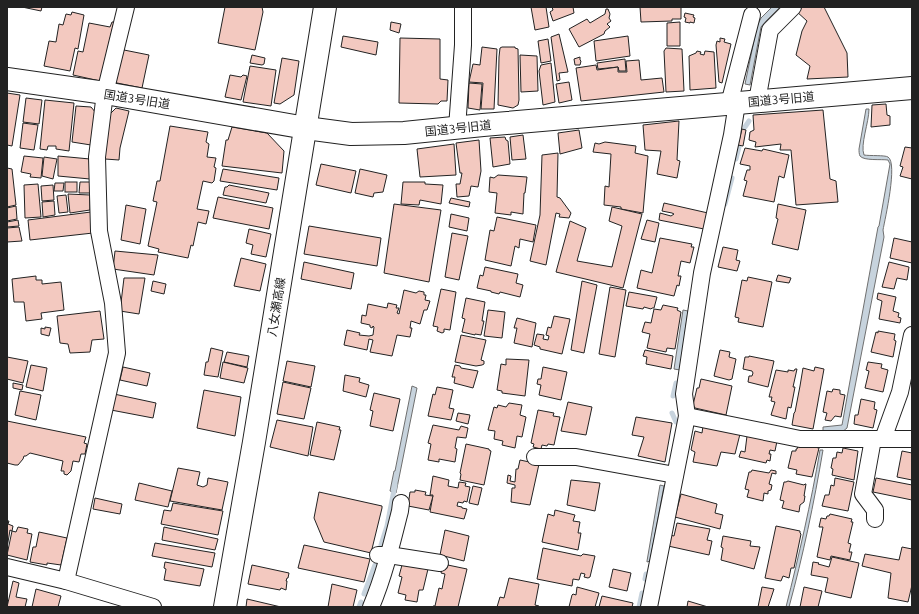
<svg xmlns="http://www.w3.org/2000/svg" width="919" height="614" font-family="Ubuntu,'Noto Sans JP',sans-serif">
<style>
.water{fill:#c7d3dd;stroke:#6f6f6f}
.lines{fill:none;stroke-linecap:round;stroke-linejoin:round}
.stream{stroke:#c7d3dd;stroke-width:5}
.building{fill:#f3c9c0;stroke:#222}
.street-casing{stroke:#222;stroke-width:18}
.secondary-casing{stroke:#222;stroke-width:24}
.primary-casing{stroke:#222;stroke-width:24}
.street{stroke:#fff;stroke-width:16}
.secondary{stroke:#fff;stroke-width:22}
.primary{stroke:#fff;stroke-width:22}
.labels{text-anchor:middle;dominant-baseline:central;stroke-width:3;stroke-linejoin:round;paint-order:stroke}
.street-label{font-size:12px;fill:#222;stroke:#fff}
</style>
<rect width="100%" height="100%" fill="#fff"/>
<g class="water">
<path d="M 772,7 L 780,7 L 766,21 L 761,27 L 750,85 L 745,84 L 757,26 L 761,18 Z"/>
<path d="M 866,109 L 869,109 C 869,122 860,145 864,155 C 870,156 885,155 888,157 C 898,163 885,219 883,230 L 884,237 L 847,428 C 841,434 831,433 823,433 L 823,427 L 842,425 L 878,227 L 879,226 L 890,164 L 888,160 C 881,159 864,161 860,156 C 859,154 859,151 859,149 Z"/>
<path d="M 683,310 L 688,311 L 680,370 L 674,369 Z"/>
<path d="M 412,386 L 417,388 L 396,493 L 390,491 L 394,471 L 395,471 Z"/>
<path d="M 820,450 L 823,450 C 814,503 803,556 789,607 L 786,607 C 799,555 811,503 820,450 Z"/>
<path d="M 660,485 L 664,486 L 650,561 L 647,562 L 647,561 Z"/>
</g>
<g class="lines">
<g class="stream">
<path d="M 745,127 L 749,121"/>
<path d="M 736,159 L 739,147"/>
<path d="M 725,204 L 732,178"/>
<path d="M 673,396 L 676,383"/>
<path d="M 672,413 L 676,422"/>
<path d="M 381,545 L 387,526 L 395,485"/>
<path d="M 645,579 L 646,574"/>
<path d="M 364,594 L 375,565"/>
<path d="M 359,607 L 361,602"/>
<path d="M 639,607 L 642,593"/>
</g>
</g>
<g class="building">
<path d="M 22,7 L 42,7 L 41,11 Z"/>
<path d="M 225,7 L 262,7 L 263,12 L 255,50 L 218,43 Z"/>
<path d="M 531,7 L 546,7 L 549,27 L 535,30 Z"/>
<path d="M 552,7 L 573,7 L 574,13 L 553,21 L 550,12 L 553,10 Z"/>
<path d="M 640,7 L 681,7 L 681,19 L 672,19 L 672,21 L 641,22 Z"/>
<path d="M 803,7 L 824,7 L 847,53 L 848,77 L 807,79 L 810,66 L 796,55 L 802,31 L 807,21 L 796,11 Z"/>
<path d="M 606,9 L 608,9 L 610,14 L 609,18 L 611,21 L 607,24 L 610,27 L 605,31 L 604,34 L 579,47 L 569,29 L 587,19 L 590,23 L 605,14 Z"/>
<path d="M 72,12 L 84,15 L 78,49 L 75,48 L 70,71 L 44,66 L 49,41 L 56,42 L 59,24 L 63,25 L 66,14 L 71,15 Z"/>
<path d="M 685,13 L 694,15 L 693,17 L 695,18 L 694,23 L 690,22 L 690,23 L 685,22 L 686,18 L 684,17 Z"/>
<path d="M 112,22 L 114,22 L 100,81 L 73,75 L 78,51 L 83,52 L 89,23 L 110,27 Z"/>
<path d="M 391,22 L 401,24 L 399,33 L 390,30 Z"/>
<path d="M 680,22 L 680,46 L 667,46 L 667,23 Z"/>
<path d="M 559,34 L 568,72 L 559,73 L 560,80 L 557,81 L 551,37 Z"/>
<path d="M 343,36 L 378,42 L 376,55 L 341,47 Z"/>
<path d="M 628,36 L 630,56 L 596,61 L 594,41 Z"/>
<path d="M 400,38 L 440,39 L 440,79 L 448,80 L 447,101 L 441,101 L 438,104 L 399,103 Z"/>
<path d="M 720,38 L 725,39 L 724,42 L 731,44 L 722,83 L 719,82 L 716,45 L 717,41 L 720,42 Z"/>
<path d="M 548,39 L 551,61 L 541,63 L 538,41 Z"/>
<path d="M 482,47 L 497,49 L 494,109 L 481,109 L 483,83 L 469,82 L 473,64 L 480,65 Z"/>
<path d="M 502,47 L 515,47 L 515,48 L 518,49 L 519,100 L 518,105 L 513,108 L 498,105 L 499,57 L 500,48 Z"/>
<path d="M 666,48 L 682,49 L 684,91 L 666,92 L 664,51 Z"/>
<path d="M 119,49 L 149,55 L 142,88 L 112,82 Z"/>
<path d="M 697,51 L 701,52 L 700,54 L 704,55 L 705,51 L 714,52 L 716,88 L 690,90 L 689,56 L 696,53 Z"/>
<path d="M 252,55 L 265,58 L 264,64 L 262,65 L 250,63 Z"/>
<path d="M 520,55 L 537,56 L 538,91 L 521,92 Z"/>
<path d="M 580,57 L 580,60 L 581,61 L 580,65 L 575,65 L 574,59 Z"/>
<path d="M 282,58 L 299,61 L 294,95 L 280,104 L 274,103 Z"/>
<path d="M 625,59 L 626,71 L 619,71 L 618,67 L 598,69 L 597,63 Z"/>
<path d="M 639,60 L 641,80 L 662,78 L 664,92 L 581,101 L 576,68 L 596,65 L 597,70 L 618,67 L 618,72 L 627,72 L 626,61 Z"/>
<path d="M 551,63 L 555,102 L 543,105 L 539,71 L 541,65 Z"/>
<path d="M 250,66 L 276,70 L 271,106 L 243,102 Z"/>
<path d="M 230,75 L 241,77 L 243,75 L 247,76 L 241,100 L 225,97 Z"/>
<path d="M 569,82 L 572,100 L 559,103 L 556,84 Z"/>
<path d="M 469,83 L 482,84 L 480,110 L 468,108 Z"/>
<path d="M 7,93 L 20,95 L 12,146 L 7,145 Z"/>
<path d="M 26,98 L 42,100 L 39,124 L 23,122 Z"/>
<path d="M 45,100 L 74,103 L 69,151 L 56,149 L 56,146 L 48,146 L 47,150 L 40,149 Z"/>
<path d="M 886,104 L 887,115 L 890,116 L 890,125 L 871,127 L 872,105 Z"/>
<path d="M 76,106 L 91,107 L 96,113 L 91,145 L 72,142 Z"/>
<path d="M 116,108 L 129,111 L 120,148 L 119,160 L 105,159 L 105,133 L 109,115 Z"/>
<path d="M 823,110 L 830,179 L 836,181 L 838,202 L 796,205 L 791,150 L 780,150 L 781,144 L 755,147 L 756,142 L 749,140 L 750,132 L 754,130 L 753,115 Z"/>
<path d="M 679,121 L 677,160 L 680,161 L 677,178 L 657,174 L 661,151 L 645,150 L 643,125 Z"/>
<path d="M 23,123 L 38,125 L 34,150 L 20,148 Z"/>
<path d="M 170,126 L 208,132 L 206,142 L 209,144 L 207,157 L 216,158 L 214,167 L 216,168 L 214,181 L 212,183 L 203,181 L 197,209 L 209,211 L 206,224 L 198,222 L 193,246 L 191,245 L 188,258 L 158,252 L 159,249 L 148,246 L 157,202 L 153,201 L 157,181 L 160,181 Z"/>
<path d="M 232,127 L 267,133 L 284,151 L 282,173 L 222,166 L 226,140 L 228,140 Z"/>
<path d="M 742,129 L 746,130 L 743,146 L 738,145 Z"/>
<path d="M 579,130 L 582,148 L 560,154 L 558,133 Z"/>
<path d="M 523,135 L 526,159 L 512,160 L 510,137 Z"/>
<path d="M 505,137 L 506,140 L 508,141 L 510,164 L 493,167 L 490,138 Z"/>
<path d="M 479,140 L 481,171 L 478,187 L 471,186 L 469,196 L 457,197 L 456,184 L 460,184 L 462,173 L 460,173 L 456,143 Z"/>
<path d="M 605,142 L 636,146 L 635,153 L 648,156 L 643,213 L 621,209 L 621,207 L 604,205 L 605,186 L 609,187 L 611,154 L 593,152 L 595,143 L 599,144 Z"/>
<path d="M 454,144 L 456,175 L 420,177 L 417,149 Z"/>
<path d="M 905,147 L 912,148 L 912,179 L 900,176 L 903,167 L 900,166 Z"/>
<path d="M 745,148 L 762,151 L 763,149 L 789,155 L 784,178 L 779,176 L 774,202 L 743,196 L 747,181 L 744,180 L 747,170 L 750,170 L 750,166 L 740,164 Z"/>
<path d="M 558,153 L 557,197 L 560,198 L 571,213 L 569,218 L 559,217 L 560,214 L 556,213 L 546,265 L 530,261 L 540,215 L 542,155 Z"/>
<path d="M 24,156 L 43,158 L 41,178 L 30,177 L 31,174 L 21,172 Z"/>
<path d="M 58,156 L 90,159 L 90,179 L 58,176 Z"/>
<path d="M 44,157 L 57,159 L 53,179 L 42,176 Z"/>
<path d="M 321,164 L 356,171 L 351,193 L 316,185 Z"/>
<path d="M 7,168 L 12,169 L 16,205 L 7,207 Z"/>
<path d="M 223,169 L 279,178 L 277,190 L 220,181 Z"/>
<path d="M 360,169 L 387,175 L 383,192 L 374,193 L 373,197 L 355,193 Z"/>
<path d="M 498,175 L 527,177 L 525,193 L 524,193 L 523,214 L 511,212 L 511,215 L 495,213 L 497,193 L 489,192 L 490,177 L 494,178 Z"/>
<rect x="65" y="182" width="12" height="10"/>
<path d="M 80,182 L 90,182 L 90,193 L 79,193 Z"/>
<path d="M 403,182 L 425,182 L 425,184 L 443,185 L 441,204 L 420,200 L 419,205 L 401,204 Z"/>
<path d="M 55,183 L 64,183 L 63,191 L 54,191 Z"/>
<path d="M 38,184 L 41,217 L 25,218 L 24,185 Z"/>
<path d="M 53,185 L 54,200 L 42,201 L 41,186 Z"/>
<path d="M 229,185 L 269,193 L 266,203 L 223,195 L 225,187 L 227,187 Z"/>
<path d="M 68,194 L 90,195 L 90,210 L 70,213 Z"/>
<path d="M 66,195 L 68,212 L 59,213 L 57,196 Z"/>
<path d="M 218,197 L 273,208 L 269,229 L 213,218 Z"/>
<path d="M 451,198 L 470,202 L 469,207 L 449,203 Z"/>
<path d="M 54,201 L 55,215 L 43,217 L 42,202 Z"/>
<path d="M 664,203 L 708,213 L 704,229 L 659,220 L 660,213 L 671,216 L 674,214 L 672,213 L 662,211 Z"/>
<path d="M 394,204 L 441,210 L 429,282 L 384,273 Z"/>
<path d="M 778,204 L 806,210 L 798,250 L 772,244 L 778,219 L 776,218 Z"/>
<path d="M 126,205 L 146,209 L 140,244 L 121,240 Z"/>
<path d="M 16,206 L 17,219 L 7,221 L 7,208 Z"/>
<path d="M 612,207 L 642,214 L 623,288 L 556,272 L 570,221 L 586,228 L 577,261 L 612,267 L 622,226 L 609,221 Z"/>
<path d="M 91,212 L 93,233 L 30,240 L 28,220 Z"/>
<path d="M 451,214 L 469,218 L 467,231 L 449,227 Z"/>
<path d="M 497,217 L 536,225 L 533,242 L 520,239 L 519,248 L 515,246 L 511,266 L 485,260 L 490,230 L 494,231 Z"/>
<path d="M 18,220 L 19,226 L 7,227 L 7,222 Z"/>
<path d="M 647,220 L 659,223 L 655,242 L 641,239 Z"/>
<path d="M 309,226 L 381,238 L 377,266 L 304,254 Z"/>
<path d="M 19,227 L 22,241 L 7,242 L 7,228 Z"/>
<path d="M 249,229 L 271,234 L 266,257 L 251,254 L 253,245 L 246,243 Z"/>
<path d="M 452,233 L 468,236 L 459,280 L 445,277 Z"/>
<path d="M 660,238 L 692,244 L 691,247 L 694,247 L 690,263 L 681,261 L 678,276 L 681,276 L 679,286 L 677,285 L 674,296 L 637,288 L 641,270 L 652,273 Z"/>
<path d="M 894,238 L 912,242 L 912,263 L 890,258 Z"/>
<path d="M 723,247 L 738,250 L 736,260 L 740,261 L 737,271 L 718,267 Z"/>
<path d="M 115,251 L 158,255 L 154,275 L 113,269 Z"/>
<path d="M 241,258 L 266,264 L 260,291 L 234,286 Z"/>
<path d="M 304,262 L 354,273 L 351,289 L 301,279 Z"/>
<path d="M 889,262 L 909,267 L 907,280 L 897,278 L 894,289 L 882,287 Z"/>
<path d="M 485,267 L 518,274 L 516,283 L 523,285 L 520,297 L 500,292 L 499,294 L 491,292 L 491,291 L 477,288 L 480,275 L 483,276 Z"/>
<path d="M 778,275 L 791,278 L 789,283 L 776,281 Z"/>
<path d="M 36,276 L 36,280 L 42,280 L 42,284 L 61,282 L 64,310 L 41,313 L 42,319 L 26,321 L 24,302 L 14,302 L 12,279 Z"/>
<path d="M 748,277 L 772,282 L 763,327 L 738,322 L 739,318 L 735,317 L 742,280 L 747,281 Z"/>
<path d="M 124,278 L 145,278 L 139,314 L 120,311 Z"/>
<path d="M 153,281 L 166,284 L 164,294 L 151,291 Z"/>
<path d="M 582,281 L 597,285 L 584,353 L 571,350 Z"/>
<path d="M 610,287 L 626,290 L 615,357 L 599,354 Z"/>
<path d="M 441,289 L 456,292 L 450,330 L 444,329 L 444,332 L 442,333 L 437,331 L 438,327 L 433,326 Z"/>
<path d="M 404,290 L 416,293 L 419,291 L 424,292 L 424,295 L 426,295 L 425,300 L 430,301 L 427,310 L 424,310 L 420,324 L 411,321 L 410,328 L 412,328 L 410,337 L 397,335 L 392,356 L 370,352 L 373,340 L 369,339 L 367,350 L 344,345 L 347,330 L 360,333 L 359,335 L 369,336 L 373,335 L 374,327 L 373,326 L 372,328 L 370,327 L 370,325 L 361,323 L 362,315 L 366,316 L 368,304 L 387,308 L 388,303 L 397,305 L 396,308 L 399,308 L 397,313 L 399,314 Z"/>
<path d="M 629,292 L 657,297 L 654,308 L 652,308 L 651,309 L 644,307 L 643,309 L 626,306 Z"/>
<path d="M 878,293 L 896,297 L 893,311 L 899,313 L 898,317 L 901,318 L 900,323 L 879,319 L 882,301 L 877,299 Z"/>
<path d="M 466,298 L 485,302 L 482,321 L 484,321 L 481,335 L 475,334 L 475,335 L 462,332 L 465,319 L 462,318 Z"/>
<path d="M 663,305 L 678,308 L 677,310 L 681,312 L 675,349 L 667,348 L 666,352 L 647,348 L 650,334 L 642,332 L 645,322 L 651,323 L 654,309 L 661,310 Z"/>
<path d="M 488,310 L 505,312 L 502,338 L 484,336 Z"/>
<path d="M 100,311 L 104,339 L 92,340 L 90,352 L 70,353 L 68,344 L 60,343 L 57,316 Z"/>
<path d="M 554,316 L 570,319 L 562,354 L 540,349 L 540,347 L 534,345 L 537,334 L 544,335 L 543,339 L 548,340 L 549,336 L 546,335 L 548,327 L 551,328 Z"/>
<path d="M 517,318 L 536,323 L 532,347 L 514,343 L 517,328 L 514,328 Z"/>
<path d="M 45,327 L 51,328 L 49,336 L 41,334 L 41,328 L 45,329 Z"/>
<path d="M 878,331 L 895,334 L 894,340 L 896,341 L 893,357 L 871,352 L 876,332 L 878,333 Z"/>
<path d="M 461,335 L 486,340 L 481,360 L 484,361 L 484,364 L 482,365 L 476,366 L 455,362 Z"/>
<path d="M 211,348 L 223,351 L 218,377 L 204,375 L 206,362 L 208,362 Z"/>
<path d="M 645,350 L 673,356 L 671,369 L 646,364 L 647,357 L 643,356 Z"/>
<path d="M 720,350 L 730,352 L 729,357 L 736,359 L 732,379 L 729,380 L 714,376 Z"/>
<path d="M 227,352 L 249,356 L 247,367 L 224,362 Z"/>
<path d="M 749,356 L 774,361 L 768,387 L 748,382 L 749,376 L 752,376 L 753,373 L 752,371 L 743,369 L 745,357 L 749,357 Z"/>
<path d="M 7,357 L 28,361 L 23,383 L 7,379 Z"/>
<path d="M 506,359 L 529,360 L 525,396 L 502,393 L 502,391 L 497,390 L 501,364 L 506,365 Z"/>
<path d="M 287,361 L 315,366 L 311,387 L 283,381 Z"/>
<path d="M 223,362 L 248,368 L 244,383 L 220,378 Z"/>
<path d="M 868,362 L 882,364 L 881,368 L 888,370 L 883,392 L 865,388 L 869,371 L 866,370 Z"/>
<path d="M 31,365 L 47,368 L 43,391 L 26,387 Z"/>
<path d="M 455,365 L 460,366 L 461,368 L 478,371 L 473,388 L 454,383 L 455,377 L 452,377 Z"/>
<path d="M 123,367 L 150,373 L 147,386 L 120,380 Z"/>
<path d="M 543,367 L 567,372 L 561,400 L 539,395 L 541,385 L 537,384 L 538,379 L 541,379 Z"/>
<path d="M 815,367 L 824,369 L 813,429 L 792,425 L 794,413 L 795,412 L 800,386 L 803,368 L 814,371 Z"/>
<path d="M 795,369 L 797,369 L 793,387 L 795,387 L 791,408 L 788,407 L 786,419 L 771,415 L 775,402 L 771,401 L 772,397 L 769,397 L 776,370 L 788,372 L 788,370 L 794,371 Z"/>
<path d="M 345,375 L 360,378 L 359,382 L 369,385 L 366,397 L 343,391 Z"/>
<path d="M 701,379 L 732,386 L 726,415 L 695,408 L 693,405 L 697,388 L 699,388 Z"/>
<path d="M 283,382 L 311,388 L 304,419 L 277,414 Z"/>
<path d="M 13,383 L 23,385 L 22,390 L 13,388 Z"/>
<path d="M 437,387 L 453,390 L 449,408 L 454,409 L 451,420 L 428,416 L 433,394 L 435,395 Z"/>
<path d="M 833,389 L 840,390 L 840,394 L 845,395 L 841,417 L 835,416 L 831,421 L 825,420 L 827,413 L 823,412 L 827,391 L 832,392 Z"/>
<path d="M 204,390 L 241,397 L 235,436 L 197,428 Z"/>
<path d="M 20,391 L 41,395 L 36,420 L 15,415 Z"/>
<path d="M 374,393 L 400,399 L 393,431 L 370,426 L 373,411 L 370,410 Z"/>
<path d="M 114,394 L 156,403 L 153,418 L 111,410 Z"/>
<path d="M 861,399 L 875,402 L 874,409 L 877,410 L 873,428 L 854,424 L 855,415 L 858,415 Z"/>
<path d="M 568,402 L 592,407 L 586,435 L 561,431 Z"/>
<path d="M 509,403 L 522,405 L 520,415 L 526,417 L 522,437 L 517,436 L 515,448 L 502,445 L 503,441 L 494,439 L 495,431 L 488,430 L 494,407 L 497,408 L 498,405 L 506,407 Z"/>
<path d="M 538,410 L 554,413 L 553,416 L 560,417 L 554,445 L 548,444 L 547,446 L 542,445 L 541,449 L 533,447 L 534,444 L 531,443 Z"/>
<path d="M 458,413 L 470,415 L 468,424 L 456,421 Z"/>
<path d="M 636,417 L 672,423 L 665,462 L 638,456 L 644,437 L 632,435 Z"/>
<path d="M 277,420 L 313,427 L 308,456 L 270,447 Z"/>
<path d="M 7,421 L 86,437 L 84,443 L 87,444 L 85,454 L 81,454 L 79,462 L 73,461 L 71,471 L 67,475 L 64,474 L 64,471 L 61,471 L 63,461 L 30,453 L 26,456 L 24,456 L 23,459 L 18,465 L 15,465 L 7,463 Z"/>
<path d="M 317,422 L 340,427 L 339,430 L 341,430 L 334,460 L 310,455 Z"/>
<path d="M 433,425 L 459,430 L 461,426 L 468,428 L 466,438 L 457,437 L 455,448 L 457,449 L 455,462 L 439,459 L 439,462 L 428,460 L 431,444 L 428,443 Z"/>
<path d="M 703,426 L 740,434 L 735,454 L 721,452 L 717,466 L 693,462 L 695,452 L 691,450 L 695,431 L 702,433 Z"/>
<path d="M 747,436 L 777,441 L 775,451 L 770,450 L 769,454 L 771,454 L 770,461 L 767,460 L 766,463 L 739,457 L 741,451 L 745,452 Z"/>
<path d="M 466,444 L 489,449 L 489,450 L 491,451 L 484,485 L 460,480 L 461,474 L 460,473 Z"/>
<path d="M 799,444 L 819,448 L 812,477 L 796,474 L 797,470 L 788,468 L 792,451 L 796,451 L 796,449 L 797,449 Z"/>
<path d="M 843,448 L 858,451 L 854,480 L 832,475 L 833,469 L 831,468 L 833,458 L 836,458 L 837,452 L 842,453 Z"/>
<path d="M 902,451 L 912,453 L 912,480 L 897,477 Z"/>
<path d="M 520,460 L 539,464 L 530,505 L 511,502 L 512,488 L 515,488 L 515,485 L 507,483 L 508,475 L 511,476 L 510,481 L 515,482 L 516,469 L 518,469 Z"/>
<path d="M 178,468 L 200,472 L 197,485 L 203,487 L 207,485 L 208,478 L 228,482 L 222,510 L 170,501 Z"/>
<path d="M 752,470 L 769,473 L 771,470 L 776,471 L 776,474 L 772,473 L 769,484 L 772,485 L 771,490 L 768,491 L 768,494 L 764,493 L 763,501 L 747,497 L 749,490 L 745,489 L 749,472 L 751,472 Z"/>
<path d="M 433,476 L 449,480 L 448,486 L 458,488 L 459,482 L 466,483 L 465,486 L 470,487 L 467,502 L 464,501 L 463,503 L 458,502 L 457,506 L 462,507 L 462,508 L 467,509 L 464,519 L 430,512 L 433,495 L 430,495 Z"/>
<path d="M 835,478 L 854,482 L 848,511 L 822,506 L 825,495 L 829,495 L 831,485 L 834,486 Z"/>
<path d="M 876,478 L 912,485 L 912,500 L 873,492 Z"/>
<path d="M 571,480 L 600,483 L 595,511 L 567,505 Z"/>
<path d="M 788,481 L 804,485 L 805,484 L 806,484 L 804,496 L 805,496 L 804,502 L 800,505 L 799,512 L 782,508 L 784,501 L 780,500 L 784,482 L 786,482 Z"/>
<path d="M 139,483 L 172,491 L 168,507 L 135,500 Z"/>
<path d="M 473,486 L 482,488 L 478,505 L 469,503 Z"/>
<path d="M 415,490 L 426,492 L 425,495 L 433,496 L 429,510 L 408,506 L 410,492 L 415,492 Z"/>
<path d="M 319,492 L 382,506 L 382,508 L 371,553 L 324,542 L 314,518 Z"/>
<path d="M 681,494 L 717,504 L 715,513 L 723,515 L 720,529 L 675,517 Z"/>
<path d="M 95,498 L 122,504 L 120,514 L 93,509 Z"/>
<path d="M 173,503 L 223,511 L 218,535 L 161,524 L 164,510 L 171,511 Z"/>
<path d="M 555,510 L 575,515 L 573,521 L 580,522 L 578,533 L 581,533 L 578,550 L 542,542 L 548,514 L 554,516 Z"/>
<path d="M 830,514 L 852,519 L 851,522 L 853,522 L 848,543 L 851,544 L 849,552 L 852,552 L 850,560 L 831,556 L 830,560 L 817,557 L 823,527 L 819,527 L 821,518 L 826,519 L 827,516 L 829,516 Z"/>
<path d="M 7,521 L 9,521 L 8,524 L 13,526 L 12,531 L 10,530 L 7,548 Z"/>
<path d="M 677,523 L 710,529 L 707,540 L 712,541 L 709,555 L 668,546 L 670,535 L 674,536 Z"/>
<path d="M 776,526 L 800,531 L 800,533 L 801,534 L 794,568 L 791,568 L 789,578 L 783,576 L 781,581 L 765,578 Z"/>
<path d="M 18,527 L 28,529 L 27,533 L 32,534 L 27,560 L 7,555 L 12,531 L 16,532 Z"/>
<path d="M 164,527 L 218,539 L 215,550 L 162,540 Z"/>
<path d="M 445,530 L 469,536 L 464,561 L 440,555 Z"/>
<path d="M 39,532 L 67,538 L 61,565 L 47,563 L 47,565 L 30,562 L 33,547 L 36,547 Z"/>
<path d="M 723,536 L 751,541 L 750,546 L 760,547 L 754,569 L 721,560 L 723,548 L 721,547 Z"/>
<path d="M 155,543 L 215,553 L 212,567 L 152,556 Z"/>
<path d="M 304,545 L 370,559 L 364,582 L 298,568 Z"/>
<path d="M 902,547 L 912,549 L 912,585 L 908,602 L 888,598 L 891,573 L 862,566 L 865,554 L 899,560 Z"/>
<path d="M 543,548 L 581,556 L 583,554 L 595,556 L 590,577 L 588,578 L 584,577 L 585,574 L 581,573 L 579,580 L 573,579 L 572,586 L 537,579 Z"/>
<path d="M 832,557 L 859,563 L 851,598 L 825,592 L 828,578 L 811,575 L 813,562 L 819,563 L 818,564 L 829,567 Z"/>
<path d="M 165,562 L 204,569 L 200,586 L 164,580 L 166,569 L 164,568 Z"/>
<path d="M 443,564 L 467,569 L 458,607 L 432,607 L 433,606 L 435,606 L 439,588 L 442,589 L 445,574 L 441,573 Z"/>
<path d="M 252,565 L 289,573 L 288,578 L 287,578 L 286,581 L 287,581 L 286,590 L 281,588 L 280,590 L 248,584 Z"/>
<path d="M 402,565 L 428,569 L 423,590 L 419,590 L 417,602 L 405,600 L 406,595 L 398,593 L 402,577 L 399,576 Z"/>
<path d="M 613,569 L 631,573 L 627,591 L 609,587 Z"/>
<path d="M 509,578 L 539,584 L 535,605 L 539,606 L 539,607 L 497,607 L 500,597 L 504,598 Z"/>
<path d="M 13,581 L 19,583 L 16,597 L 27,599 L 25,607 L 7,607 Z"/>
<path d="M 332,584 L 357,590 L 353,607 L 328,607 Z"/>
<path d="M 577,587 L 599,593 L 595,607 L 569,607 L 572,595 L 573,594 L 576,595 Z"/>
<path d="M 762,587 L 774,589 L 768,607 L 758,607 Z"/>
<path d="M 804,587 L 822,591 L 818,607 L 800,607 Z"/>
<path d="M 36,589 L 61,596 L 58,607 L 32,607 Z"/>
<path d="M 602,596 L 633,603 L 632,607 L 599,607 Z"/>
<path d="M 247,599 L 281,607 L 246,607 Z"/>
<path d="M 688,601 L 708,607 L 687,607 Z"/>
</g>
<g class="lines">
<defs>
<g id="street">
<path d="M 757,101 L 770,30 L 793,7"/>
<path d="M 729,104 L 752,15"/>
<path d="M 457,128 L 463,45 L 463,7"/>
<path d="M 687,416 L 800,439 L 912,439"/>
<path d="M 873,439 L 863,494 L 875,510 L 875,519"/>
<path d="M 883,439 L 900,392 L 912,335"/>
<path d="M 535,457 L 576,457 L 675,475"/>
<path d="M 378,555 L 389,555 L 440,563"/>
<path d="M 7,567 L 66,581 L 153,607"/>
<path d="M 66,581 L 117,353 L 113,303 L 99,231 L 97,157 L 105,93 L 126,7"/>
<path d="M 371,607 C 384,576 392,543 400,511 L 401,503"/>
<path d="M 649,607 L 687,416 L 684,394 L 702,273 L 732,135 L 737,103"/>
</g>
<path id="secondary" d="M 7,79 L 105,93 L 306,128 L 351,134 L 404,133 L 483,125 L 912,88"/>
<path id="primary" d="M 225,607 L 254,442 L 325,7"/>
</defs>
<use href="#street" class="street-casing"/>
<use href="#secondary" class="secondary-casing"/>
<use href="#primary" class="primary-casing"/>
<use href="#street" class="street"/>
<use href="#secondary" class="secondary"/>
<use href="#primary" class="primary"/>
</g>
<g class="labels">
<g class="street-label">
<text transform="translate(137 99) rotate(9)">国道3号旧道</text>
<text transform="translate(781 99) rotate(-5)">国道3号旧道</text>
<text transform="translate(458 128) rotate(-6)">国道3号旧道</text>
<text transform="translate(276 307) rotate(-81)">八女瀬高線</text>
</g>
</g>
<rect width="919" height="614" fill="none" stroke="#222222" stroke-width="16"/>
</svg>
